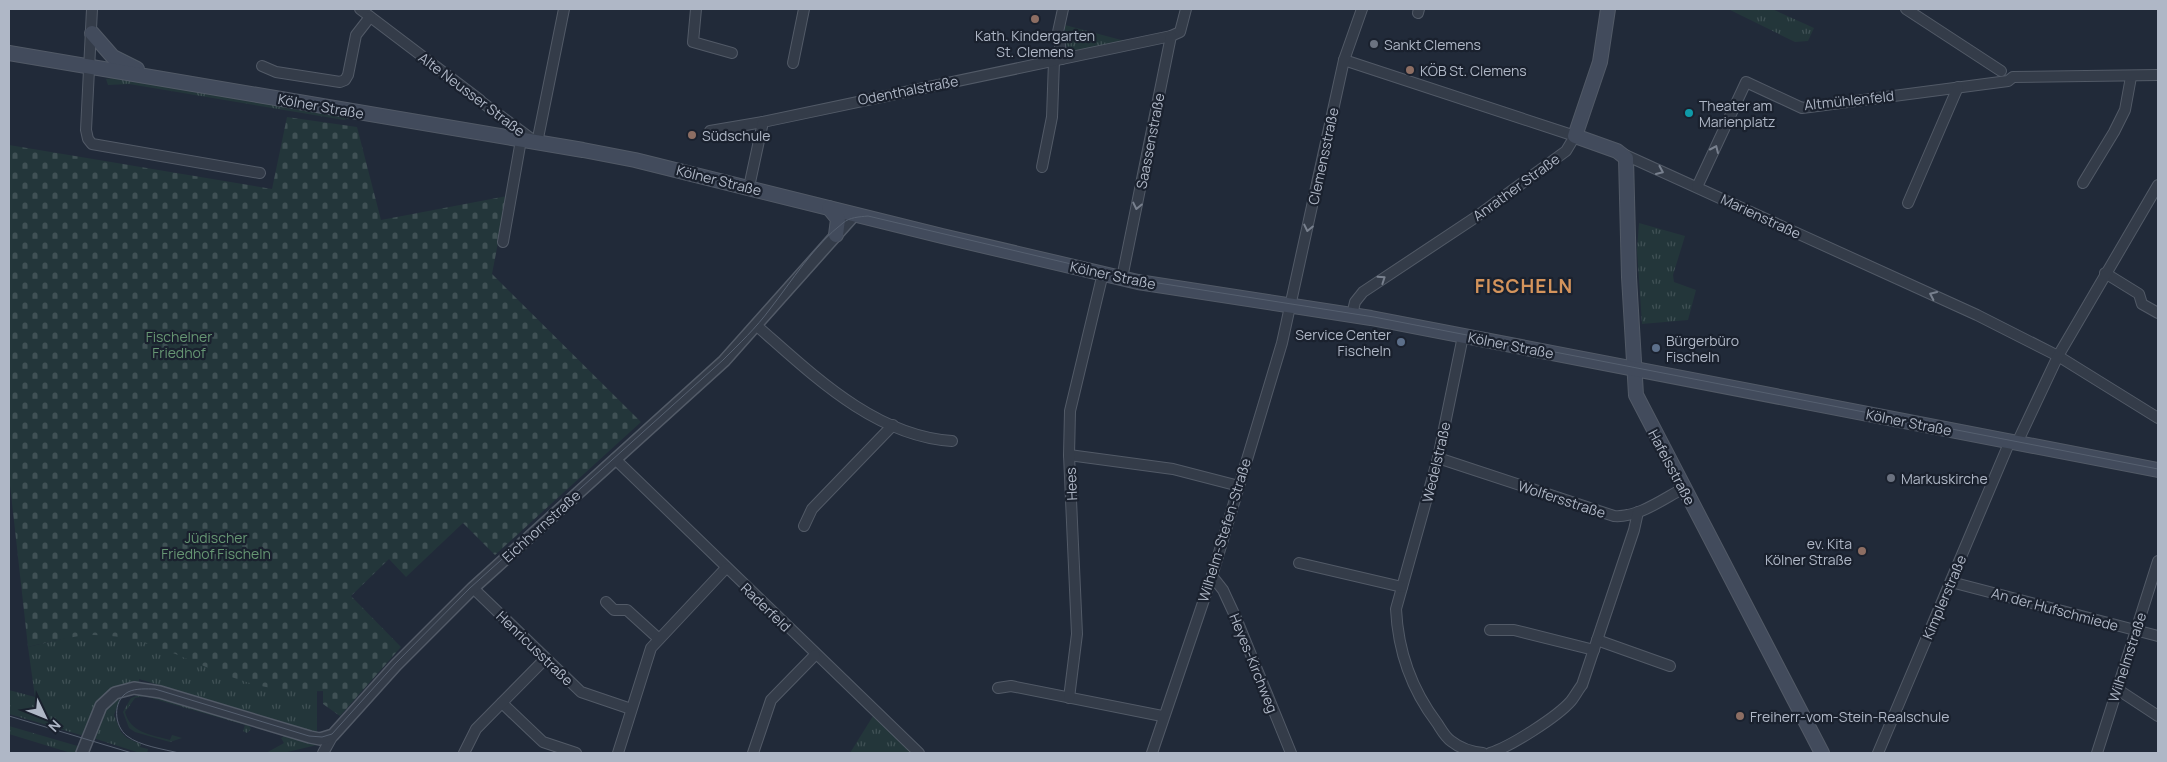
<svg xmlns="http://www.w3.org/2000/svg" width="2167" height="762" font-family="Manrope,sans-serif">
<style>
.grass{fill:url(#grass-tufts)}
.cemetery{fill:url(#cemetery-stones)}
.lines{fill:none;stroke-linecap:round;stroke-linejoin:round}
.minor-casing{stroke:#525a67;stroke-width:12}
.tertiary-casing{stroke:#525a67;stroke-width:14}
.secondary-casing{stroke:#525a67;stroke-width:16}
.minor{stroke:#343c49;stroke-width:10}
.tertiary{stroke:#343c49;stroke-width:11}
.secondary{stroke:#424b5c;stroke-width:14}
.tram{stroke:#566070;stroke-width:1}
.oneway{stroke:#78808e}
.education-dot{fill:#8d6e63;stroke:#1a212e;stroke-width:2}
.worship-dot{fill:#6b7280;stroke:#1a212e;stroke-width:2}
.culture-dot{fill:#0f9aa8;stroke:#1a212e;stroke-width:2}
.service-dot{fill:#5c6f8a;stroke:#1a212e;stroke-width:2}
.labels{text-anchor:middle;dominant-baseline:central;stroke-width:4.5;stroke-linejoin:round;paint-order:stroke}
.poi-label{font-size:14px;fill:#afb7c6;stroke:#1a212e;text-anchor:start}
.street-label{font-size:14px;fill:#afb7c6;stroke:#1a212e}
.park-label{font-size:14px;fill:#669673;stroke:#1a212e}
.district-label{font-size:19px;font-weight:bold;letter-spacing:1px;fill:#d4945c;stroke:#1a212e}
</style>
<defs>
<pattern id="grass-tufts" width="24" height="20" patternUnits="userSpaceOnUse" patternTransform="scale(1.25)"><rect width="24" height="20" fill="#23363a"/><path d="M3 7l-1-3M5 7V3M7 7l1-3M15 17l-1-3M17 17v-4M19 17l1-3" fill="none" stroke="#405155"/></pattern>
<pattern id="cemetery-stones" width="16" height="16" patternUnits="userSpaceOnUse" patternTransform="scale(1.25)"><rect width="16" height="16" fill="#23363a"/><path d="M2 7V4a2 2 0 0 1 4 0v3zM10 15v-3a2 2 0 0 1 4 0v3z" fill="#405155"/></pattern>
</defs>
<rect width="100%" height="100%" fill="#212a39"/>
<g class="grass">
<path d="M 1728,9 L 1772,9 L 1814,28 L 1808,41 L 1795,42 Z"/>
<path d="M 1065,25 L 1125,41 C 1102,47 1057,69 1065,25 Z"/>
<path d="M 113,78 L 122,78 L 354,116 L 344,120 L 129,84 L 108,85 L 106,79 Z"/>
<path d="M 1639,223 L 1685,236 L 1673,275 L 1674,282 L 1696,290 L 1688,320 L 1642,324 L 1637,250 Z"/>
<path d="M 99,630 L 313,675 L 317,691 L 317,733 L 139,679 L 139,683 L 123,686 L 84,736 L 9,714 L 9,690 L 35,697 L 28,647 Z"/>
<path d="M 144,693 L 248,723 L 251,729 L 247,733 L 243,731 L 245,725 L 144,696 L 135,698 L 125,712 C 130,733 152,735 170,740 L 172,735 L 182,738 L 170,742 L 135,732 L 129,728 L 123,712 L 131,698 Z"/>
<path d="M 121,695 L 114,715 L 121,732 L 127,738 L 141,744 L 140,747 L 148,749 L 147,753 L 140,753 L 93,738 L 104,709 Z"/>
<path d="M 873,716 L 914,753 L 850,753 Z"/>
<path d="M 9,726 L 81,747 L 79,753 L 71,753 L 9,734 Z"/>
<path d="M 286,735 L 315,743 L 317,745 L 283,753 L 266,753 L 284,743 L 281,738 Z"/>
</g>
<path class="cemetery" d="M 287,117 L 357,127 L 381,220 L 507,196 L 492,274 L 641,422 L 495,555 L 463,523 L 406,577 L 389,559 L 351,596 L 401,647 L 340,716 L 323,704 L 323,691 C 304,692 285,691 266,687 C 206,675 156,634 92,635 C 71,636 49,642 28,647 L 9,476 L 9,145 L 272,189 Z"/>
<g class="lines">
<defs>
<g id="minor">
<path d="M 92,9 L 86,130 L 88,139 L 92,144 L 260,173"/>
<path d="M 360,9 L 480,100"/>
<path d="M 696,9 L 693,42 L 732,53"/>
<path d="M 1906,9 L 2001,71"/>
<path d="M 1418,13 L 1419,9"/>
<path d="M 1062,59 L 1058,32 L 1063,9"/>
<path d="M 1344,60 L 1575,136 L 1566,151 L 1473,219 L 1363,292 L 1355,302 L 1352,315"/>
<path d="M 793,63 L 804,9"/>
<path d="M 262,66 L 276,72 L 340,82 L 345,80 L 348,75 L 356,35 L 370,17"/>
<path d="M 475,97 L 537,143 L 564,9"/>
<path d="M 710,131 L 763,122"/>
<path d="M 1623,154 L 1977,315 L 2058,356 L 2158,418"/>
<path d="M 1042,167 L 1052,117 L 1054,61"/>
<path d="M 2083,183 L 2114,132 L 2125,110 L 2131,77"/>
<path d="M 749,187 L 763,122 L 1171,36 L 1180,32 L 1186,9"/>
<path d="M 1697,187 L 1746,82 L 1802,108 L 2008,81 L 2013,77 L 2158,75"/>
<path d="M 1908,203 L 1958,87"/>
<path d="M 503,242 L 521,140"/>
<path d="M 2105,273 L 2139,294 L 2142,304 L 2158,313"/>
<path d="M 1122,278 L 1171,36"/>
<path d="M 757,326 C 812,374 874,436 952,441"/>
<path d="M 1463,336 L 1438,458 L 1396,609 C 1398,651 1412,690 1437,723 C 1441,729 1445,737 1451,741 C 1461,749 1471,752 1483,753"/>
<path d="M 2017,443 L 2058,356 L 2158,185"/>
<path d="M 1069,455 L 1173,469 L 1239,486"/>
<path d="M 1438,458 L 1614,516 C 1638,518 1663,499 1684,488"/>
<path d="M 615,459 L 919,753"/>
<path d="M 804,526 L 812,509 L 893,425"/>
<path d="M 1299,563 L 1402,587"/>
<path d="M 1212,576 L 1223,590 L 1236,618 L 1291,753"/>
<path d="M 1951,582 L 2158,636"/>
<path d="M 473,588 L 581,692 L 631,709"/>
<path d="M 606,602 L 614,610 L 627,610 L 659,639"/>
<path d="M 1490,630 L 1514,630 L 1594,650"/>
<path d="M 1597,640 L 1670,666"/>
<path d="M 998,688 L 1011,686 L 1162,716"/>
<path d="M 2117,689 L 2158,716"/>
<path d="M 1069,698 L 1077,634 L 1069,455 L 1070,411 L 1103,273"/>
<path d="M 502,703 L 543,742 L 576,753"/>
<path d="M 323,753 L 333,735"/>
<path d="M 464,753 L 476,729 L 545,659"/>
<path d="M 618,753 L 651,648 L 726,568"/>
<path d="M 753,753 L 771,700 L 815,655"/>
<path d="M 1152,753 L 1212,576 L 1282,343 L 1344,60 L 1362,9"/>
<path d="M 1490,753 C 1510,747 1557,717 1571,701 C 1575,696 1578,690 1582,685 L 1634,530 L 1638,512"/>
<path d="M 1878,753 L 2010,441"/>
<path d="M 2097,753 L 2158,561"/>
</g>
<path id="tertiary" d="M 82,753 L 101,706 L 115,693 L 134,688 L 160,692 L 310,737 L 320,739 L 333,735 L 396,665 L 473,588 L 724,361 L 854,215"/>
<g id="secondary">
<path d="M 1608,9 L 1600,62 L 1575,136 L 1617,151 L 1626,158 L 1629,277 L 1636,395 L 1822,753"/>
<path d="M 92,33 L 113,57 L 137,69"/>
<path d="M 9,53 L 583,150 L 635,160 L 942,236 L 1138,282 L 1371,318 L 2158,470"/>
<path d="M 829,208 L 838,219 L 836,235"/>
</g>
</defs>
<use href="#minor" class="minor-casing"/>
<use href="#tertiary" class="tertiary-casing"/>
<use href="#secondary" class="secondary-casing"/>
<use href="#minor" class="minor"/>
<use href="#tertiary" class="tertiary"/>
<use href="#secondary" class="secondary"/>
<g class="tram">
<path d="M 9,716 L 132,753"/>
<path d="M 179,753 C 163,749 140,746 127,736 C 114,726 112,701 128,692 C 136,688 147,689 155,689 L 309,736 L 322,737 L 332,734 L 396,663 L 470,588 L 723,360 C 739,344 756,328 770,309 C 791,282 815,244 843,223 C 850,217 859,217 868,216 L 1139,280 L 1374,317 L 2158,469"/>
</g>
</g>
<defs><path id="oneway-chevron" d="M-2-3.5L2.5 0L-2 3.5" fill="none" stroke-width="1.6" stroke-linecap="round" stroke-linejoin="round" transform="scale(1.25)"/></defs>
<g class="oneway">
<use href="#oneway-chevron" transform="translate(1715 149) rotate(-66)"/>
<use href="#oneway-chevron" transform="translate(1660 171) rotate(24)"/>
<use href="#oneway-chevron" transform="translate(1137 206) rotate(102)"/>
<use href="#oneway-chevron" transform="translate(1308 228) rotate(102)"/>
<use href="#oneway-chevron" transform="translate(1382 279) rotate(-34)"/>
<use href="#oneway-chevron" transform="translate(1933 295) rotate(-155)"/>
</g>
<g class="education-dot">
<circle cx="1035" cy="19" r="5"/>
<circle cx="1410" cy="70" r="5"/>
<circle cx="692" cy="135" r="5"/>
<circle cx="1862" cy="551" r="5"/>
<circle cx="1740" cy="716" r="5"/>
</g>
<g class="worship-dot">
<circle cx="1374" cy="44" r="5"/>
<circle cx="1891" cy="478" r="5"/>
</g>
<circle class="culture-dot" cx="1689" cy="113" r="5"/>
<g class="service-dot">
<circle cx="1401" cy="342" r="5"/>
<circle cx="1656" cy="348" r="5"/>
</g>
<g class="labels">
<g class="poi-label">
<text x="1035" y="35" text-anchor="middle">Kath. Kindergarten<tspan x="1035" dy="16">St. Clemens</tspan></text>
<text x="1384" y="44">Sankt Clemens</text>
<text x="1420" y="70">KÖB St. Clemens</text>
<text x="1699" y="105">Theater am<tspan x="1699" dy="16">Marienplatz</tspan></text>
<text x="702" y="135">Südschule</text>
<text x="1391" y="334" text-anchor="end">Service Center<tspan x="1391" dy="16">Fischeln</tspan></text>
<text x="1666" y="340">Bürgerbüro<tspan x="1666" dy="16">Fischeln</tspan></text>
<text x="1901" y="478">Markuskirche</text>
<text x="1852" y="543" text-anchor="end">ev. Kita<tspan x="1852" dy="16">Kölner Straße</tspan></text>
<text x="1750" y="716">Freiherr-vom-Stein-Realschule</text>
</g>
<g class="street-label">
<text transform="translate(908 90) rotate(-11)">Odenthalstraße</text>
<text transform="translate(472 94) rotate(37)">Alte Neusser Straße</text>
<text transform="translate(1849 100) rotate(-6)">Altmühlenfeld</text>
<text transform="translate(321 106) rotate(10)">Kölner Straße</text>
<text transform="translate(1150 141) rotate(-79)">Saassenstraße</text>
<text transform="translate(1323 156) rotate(-78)">Clemensstraße</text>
<text transform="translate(719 180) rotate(14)">Kölner Straße</text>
<text transform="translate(1516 187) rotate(-36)">Anrather Straße</text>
<text transform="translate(1761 216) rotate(25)">Marienstraße</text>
<text transform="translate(1113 275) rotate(12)">Kölner Straße</text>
<text transform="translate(1511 345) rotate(11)">Kölner Straße</text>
<text transform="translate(1909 422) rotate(11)">Kölner Straße</text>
<text transform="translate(1436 462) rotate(-77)">Wedelstraße</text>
<text transform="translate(1672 467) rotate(62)">Hafelsstraße</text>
<text transform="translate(1071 484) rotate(-93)">Hees</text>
<text transform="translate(1562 499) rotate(18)">Wolfersstraße</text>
<text transform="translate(541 526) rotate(-42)">Eichhornstraße</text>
<text transform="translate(1224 530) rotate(-73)">Wilhelm-Stefen-Straße</text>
<text transform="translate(1944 597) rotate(-67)">Kimplerstraße</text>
<text transform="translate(766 607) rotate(44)">Raderfeld</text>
<text transform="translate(2055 609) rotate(15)">An der Hufschmiede</text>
<text transform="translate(535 648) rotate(44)">Henricusstraße</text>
<text transform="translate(2127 657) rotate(-72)">Wilhelmstraße</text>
<text transform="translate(1254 663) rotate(68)">Heyes-Kirchweg</text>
</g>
<g class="park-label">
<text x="179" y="336">Fischelner<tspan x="179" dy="16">Friedhof</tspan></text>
<text x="216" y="537">Jüdischer<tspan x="216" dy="16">Friedhof Fischeln</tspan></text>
</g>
<g class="district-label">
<text x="1524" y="286">FISCHELN</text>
</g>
</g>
<rect width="2167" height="762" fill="none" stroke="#afb7c6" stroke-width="20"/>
<g transform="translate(45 717) rotate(133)" stroke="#1a212e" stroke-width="4" paint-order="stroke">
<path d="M0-4L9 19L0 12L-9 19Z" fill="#afb7c6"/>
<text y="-8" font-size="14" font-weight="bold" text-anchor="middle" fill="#afb7c6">N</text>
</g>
</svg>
